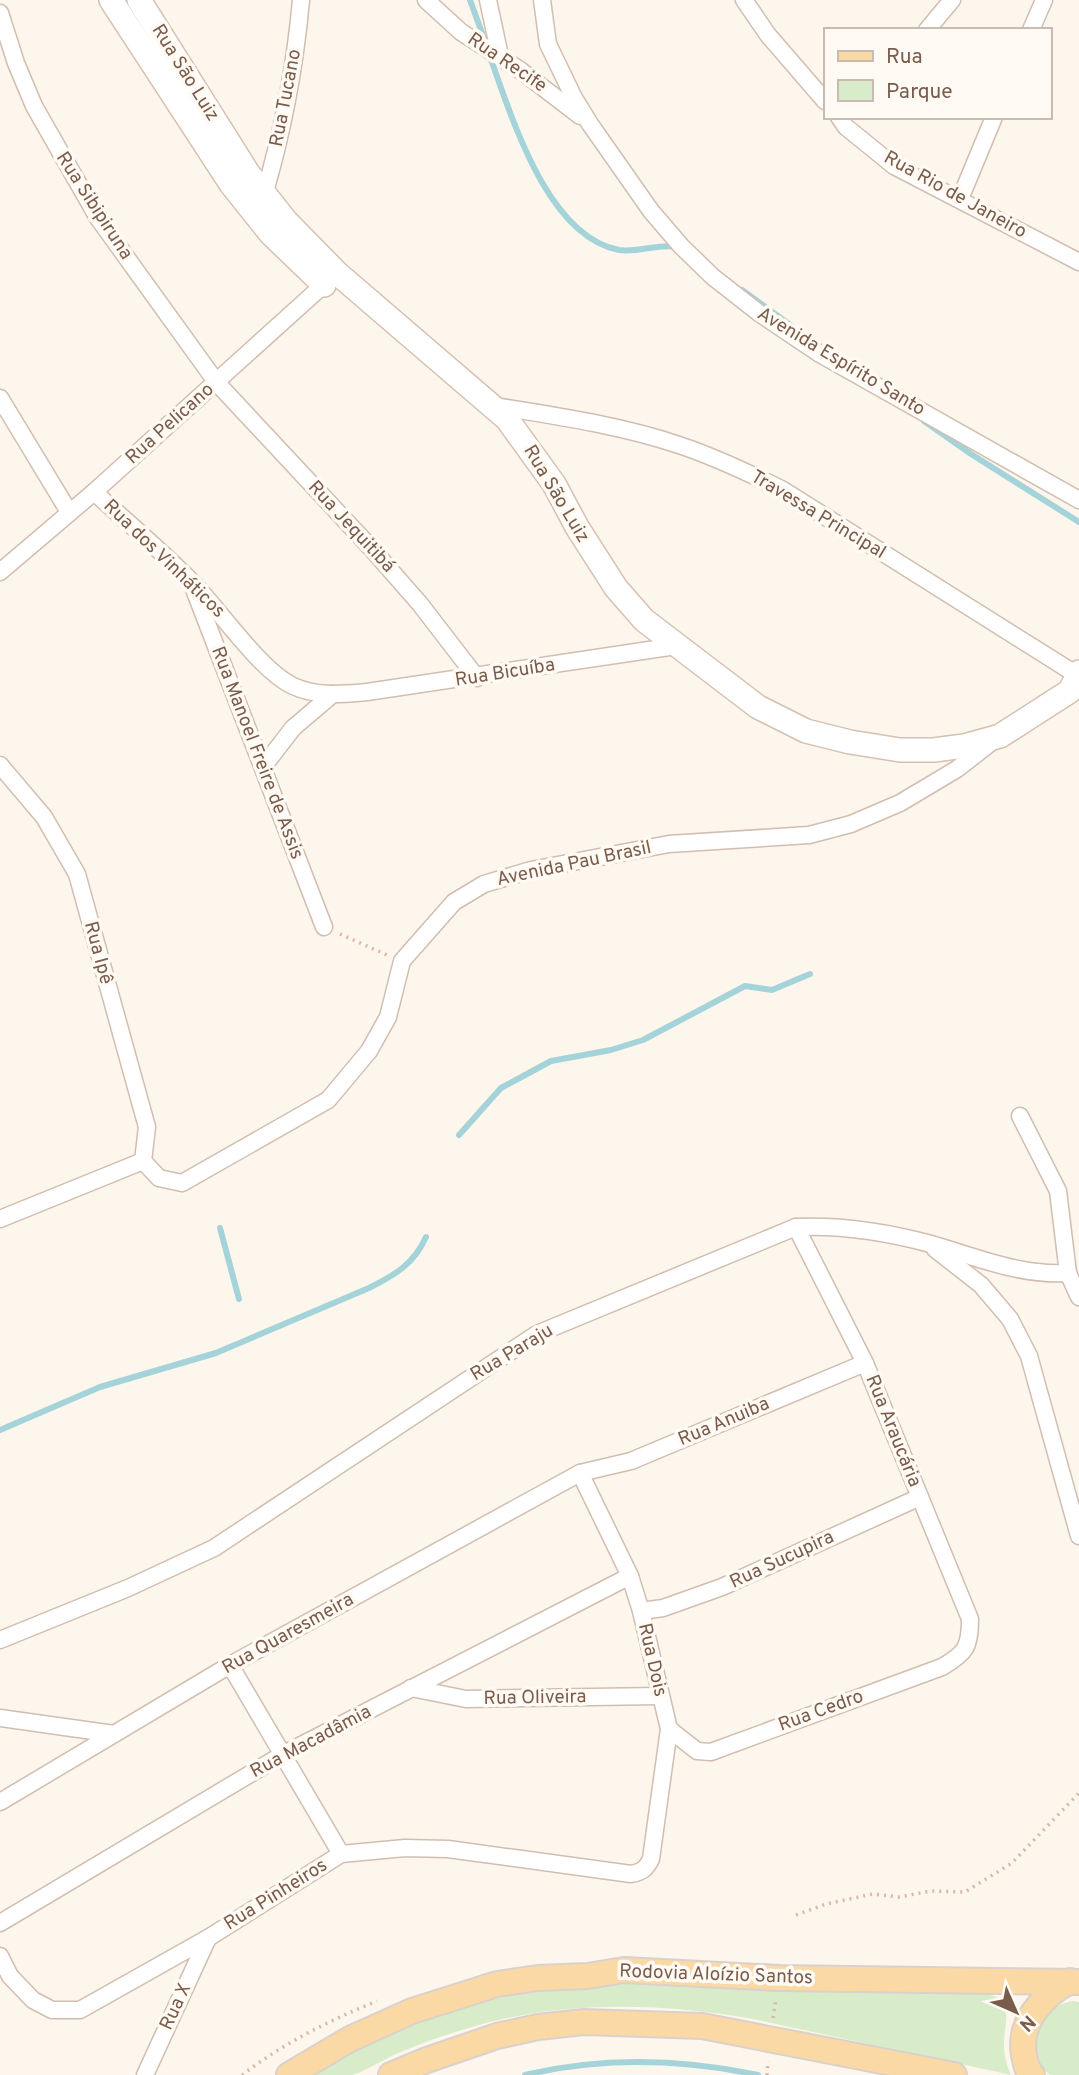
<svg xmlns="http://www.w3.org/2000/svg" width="1079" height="2075" font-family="Overpass,sans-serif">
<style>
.green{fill:#d8ecc9}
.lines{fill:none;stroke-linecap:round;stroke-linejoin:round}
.stream{stroke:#a5d3da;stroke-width:6}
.street-casing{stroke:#d1beb0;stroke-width:19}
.secondary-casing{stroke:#d6c0b0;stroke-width:26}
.primary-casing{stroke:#dad1cd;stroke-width:28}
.path{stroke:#d9b8a5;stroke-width:3.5;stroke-dasharray:2 5;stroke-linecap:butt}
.street{stroke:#fff;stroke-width:16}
.secondary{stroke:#fff;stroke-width:23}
.primary{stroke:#fbd9a5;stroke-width:24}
.labels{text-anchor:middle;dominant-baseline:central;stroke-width:7;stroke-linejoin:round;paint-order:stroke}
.street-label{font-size:19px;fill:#7a5c4d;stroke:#fffaf3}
</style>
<rect width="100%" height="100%" fill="#fdf6ec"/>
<g class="green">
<path d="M 656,1981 L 986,1993 C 1017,2001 1003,2025 1004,2046 C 1004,2056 1007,2066 1011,2075 L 753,2019 C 660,2003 563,2000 472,2027 C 448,2034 424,2042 401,2052 C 387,2057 365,2072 352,2075 C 338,2075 319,2075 304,2075 L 392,2028 L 508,1993 L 589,1983 Z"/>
<path d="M 1073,2001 L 1079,2002 L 1079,2075 L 1050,2075 C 1019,2050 1036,2007 1073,2001 Z"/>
</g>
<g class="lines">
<g class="stream">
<path d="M 470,0 L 486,44"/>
<path d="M 489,54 C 511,114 546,236 619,250 C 638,253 659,243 678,247"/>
<path d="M 742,290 L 793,327"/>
<path d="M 924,421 L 971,454 L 1079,522"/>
<path d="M 459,1135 L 501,1088 L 551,1061 L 611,1050 L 643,1040 L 745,986 L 772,990 L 810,974"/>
<path d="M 220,1228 L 239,1299"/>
<path d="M 0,1430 L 100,1387 L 216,1353 L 369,1288 C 395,1275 414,1264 426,1237"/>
<path d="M 525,2075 C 601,2057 681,2059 758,2075"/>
</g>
<defs>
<g id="street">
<path d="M 426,0 L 461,32 L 520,70 L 580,116"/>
<path d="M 488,0 L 500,56"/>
<path d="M 542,0 L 548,44 L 574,98 L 590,124 L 651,211 L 681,246 L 713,277 L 759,313 L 820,354 L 1079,500"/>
<path d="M 744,0 L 768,35 L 825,101"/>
<path d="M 0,13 L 16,63 L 34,106 L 98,218 L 217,383 L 371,548 L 420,604 L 477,678"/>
<path d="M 927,30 L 952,0"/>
<path d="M 1031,30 L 1044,0"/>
<path d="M 839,117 L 846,127 L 894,166 L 1079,262"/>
<path d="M 264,195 C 283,131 295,67 301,0"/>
<path d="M 960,199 L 994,117"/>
<path d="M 0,398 L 69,512"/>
<path d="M 494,406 C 556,416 619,425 679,445 C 715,457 749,473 783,490 L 1077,675"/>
<path d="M 94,492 C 126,521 159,549 189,579 C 218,607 259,670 293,686 C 317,697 342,694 367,692 L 676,646"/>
<path d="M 0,572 L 94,492 L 330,279"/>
<path d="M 195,592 L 324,927"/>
<path d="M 0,765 L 44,817 L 77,874 L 147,1127 L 143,1161"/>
<path d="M 263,767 L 293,728 L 333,694"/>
<path d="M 1020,1116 L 1058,1191 L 1068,1273 L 1079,1297"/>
<path d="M 143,1161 L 159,1178 L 182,1183 L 328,1100 L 369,1051 L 388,1017 L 402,961 L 454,902 L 484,884 L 531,870 L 669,844 L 809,835 L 851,824 L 900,803 L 957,769 L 993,741"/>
<path d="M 0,1219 L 143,1161"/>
<path d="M 935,1249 L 981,1285 L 1010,1319 L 1029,1356 L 1079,1536"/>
<path d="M 641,1611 L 663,1608 L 722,1587 L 920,1497"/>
<path d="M 0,1640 L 128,1588 L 214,1548 L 537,1334 L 796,1227 C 841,1225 887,1232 931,1244 C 976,1257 1020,1276 1068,1273"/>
<path d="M 230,1665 L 341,1854"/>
<path d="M 411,1688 L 466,1699 L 660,1696"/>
<path d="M 0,1718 L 114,1734"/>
<path d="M 669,1729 L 697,1751 L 711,1752 L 942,1667 C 966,1653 970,1647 970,1619 L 865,1363 L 796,1227"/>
<path d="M 0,1802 L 230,1665 L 580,1473 L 631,1461 L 865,1363"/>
<path d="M 0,1923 L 282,1755 L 630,1576"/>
<path d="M 0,1956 L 10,1976 L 33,2000 L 52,2010 L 80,2010 L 208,1938 L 341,1854 L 405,1848 L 448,1849 L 631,1874 C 642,1872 646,1869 651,1859 L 669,1729 L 641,1611 L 630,1576 L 580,1473"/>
<path d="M 145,2075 L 208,1938"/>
</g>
<g id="secondary">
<path d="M 111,0 L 231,184 L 271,234 L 324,285"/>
<path d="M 139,0 L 248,173 L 286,221 L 337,273 L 507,419 L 554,484 L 577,527 L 616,588 L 644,620 L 758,707 L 806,731 L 850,742 L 900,750 L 934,750 L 964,746 L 1000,736 L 1070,691 L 1079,672"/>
</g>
<g id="primary">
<path d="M 289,2075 L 350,2039 L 412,2011 L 497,1984 L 538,1978 L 588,1976 L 624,1970 L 779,1978 L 1079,1982"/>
<path d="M 391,2075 L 427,2060 L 497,2036 L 538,2027 L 584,2022 L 702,2026 L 954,2075"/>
<path d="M 1032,2075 C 1026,2069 1026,2063 1024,2055 C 1018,2022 1043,1995 1070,1981"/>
</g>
</defs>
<use href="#street" class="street-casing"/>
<use href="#secondary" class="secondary-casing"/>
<use href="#primary" class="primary-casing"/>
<g class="path">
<path d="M 340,934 L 387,955"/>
<path d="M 796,1915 L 826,1904 L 873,1894 L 899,1897 L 931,1891 L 965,1892 L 1012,1863 L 1079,1793"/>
<path d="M 773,2018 L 776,1998"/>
<path d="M 242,2075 C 284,2043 328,2021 377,2001"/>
<path d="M 767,2075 L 768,2061"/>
</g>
<use href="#street" class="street"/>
<use href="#secondary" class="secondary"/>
<use href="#primary" class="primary"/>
</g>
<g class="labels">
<g class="street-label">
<text transform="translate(507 63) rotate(34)">Rua Recife</text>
<text transform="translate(185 73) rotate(58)">Rua São Luiz</text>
<text transform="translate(286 98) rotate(-79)">Rua Tucano</text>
<text transform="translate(955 195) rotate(29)">Rua Rio de Janeiro</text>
<text transform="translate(94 206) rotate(57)">Rua Sibipiruna</text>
<text transform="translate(841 362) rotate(31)">Avenida Espírito Santo</text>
<text transform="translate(170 424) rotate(-42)">Rua Pelicano</text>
<text transform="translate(556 494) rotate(59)">Rua São Luiz</text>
<text transform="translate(818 515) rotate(31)">Travessa Principal</text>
<text transform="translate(351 527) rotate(47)">Rua Jequitibá</text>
<text transform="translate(164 559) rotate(44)">Rua dos Vinháticos</text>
<text transform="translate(505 673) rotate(-9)">Rua Bicuíba</text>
<text transform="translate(257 753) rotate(69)">Rua Manoel Freire de Assis</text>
<text transform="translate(574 864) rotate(-12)">Avenida Pau Brasil</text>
<text transform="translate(98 953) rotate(75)">Rua Ipê</text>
<text transform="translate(512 1353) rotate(-31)">Rua Paraju</text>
<text transform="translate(724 1422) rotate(-23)">Rua Anuiba</text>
<text transform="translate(893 1431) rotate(68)">Rua Araucária</text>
<text transform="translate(782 1560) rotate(-25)">Rua Sucupira</text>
<text transform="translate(288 1634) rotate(-29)">Rua Quaresmeira</text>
<text transform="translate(652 1660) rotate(77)">Rua Dois</text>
<text transform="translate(535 1698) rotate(-1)">Rua Oliveira</text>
<text transform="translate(821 1711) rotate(-20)">Rua Cedro</text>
<text transform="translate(311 1742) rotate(-28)">Rua Macadâmia</text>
<text transform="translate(276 1895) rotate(-32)">Rua Pinheiros</text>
<text transform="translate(716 1975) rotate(2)">Rodovia Aloízio Santos</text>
<text transform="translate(176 2007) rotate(-65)">Rua X</text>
</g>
</g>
<rect x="824" y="28" width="228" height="91" fill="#fffaf3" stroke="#cabbb1" stroke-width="2"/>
<rect x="838" y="51" width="35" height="10" fill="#fbd9a5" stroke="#cabbb1" stroke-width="2"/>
<text x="886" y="63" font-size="21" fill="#7a5c4d">Rua</text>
<rect x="838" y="80" width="35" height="21" fill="#d8ecc9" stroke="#cabbb1" stroke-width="2"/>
<text x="886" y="98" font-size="21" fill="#7a5c4d">Parque</text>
<g transform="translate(1016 2012) rotate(135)" stroke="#fffaf3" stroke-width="5" paint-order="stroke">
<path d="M0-5L12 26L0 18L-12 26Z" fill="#7a5c4d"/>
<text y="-10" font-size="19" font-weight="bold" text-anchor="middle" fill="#7a5c4d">N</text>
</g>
</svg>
